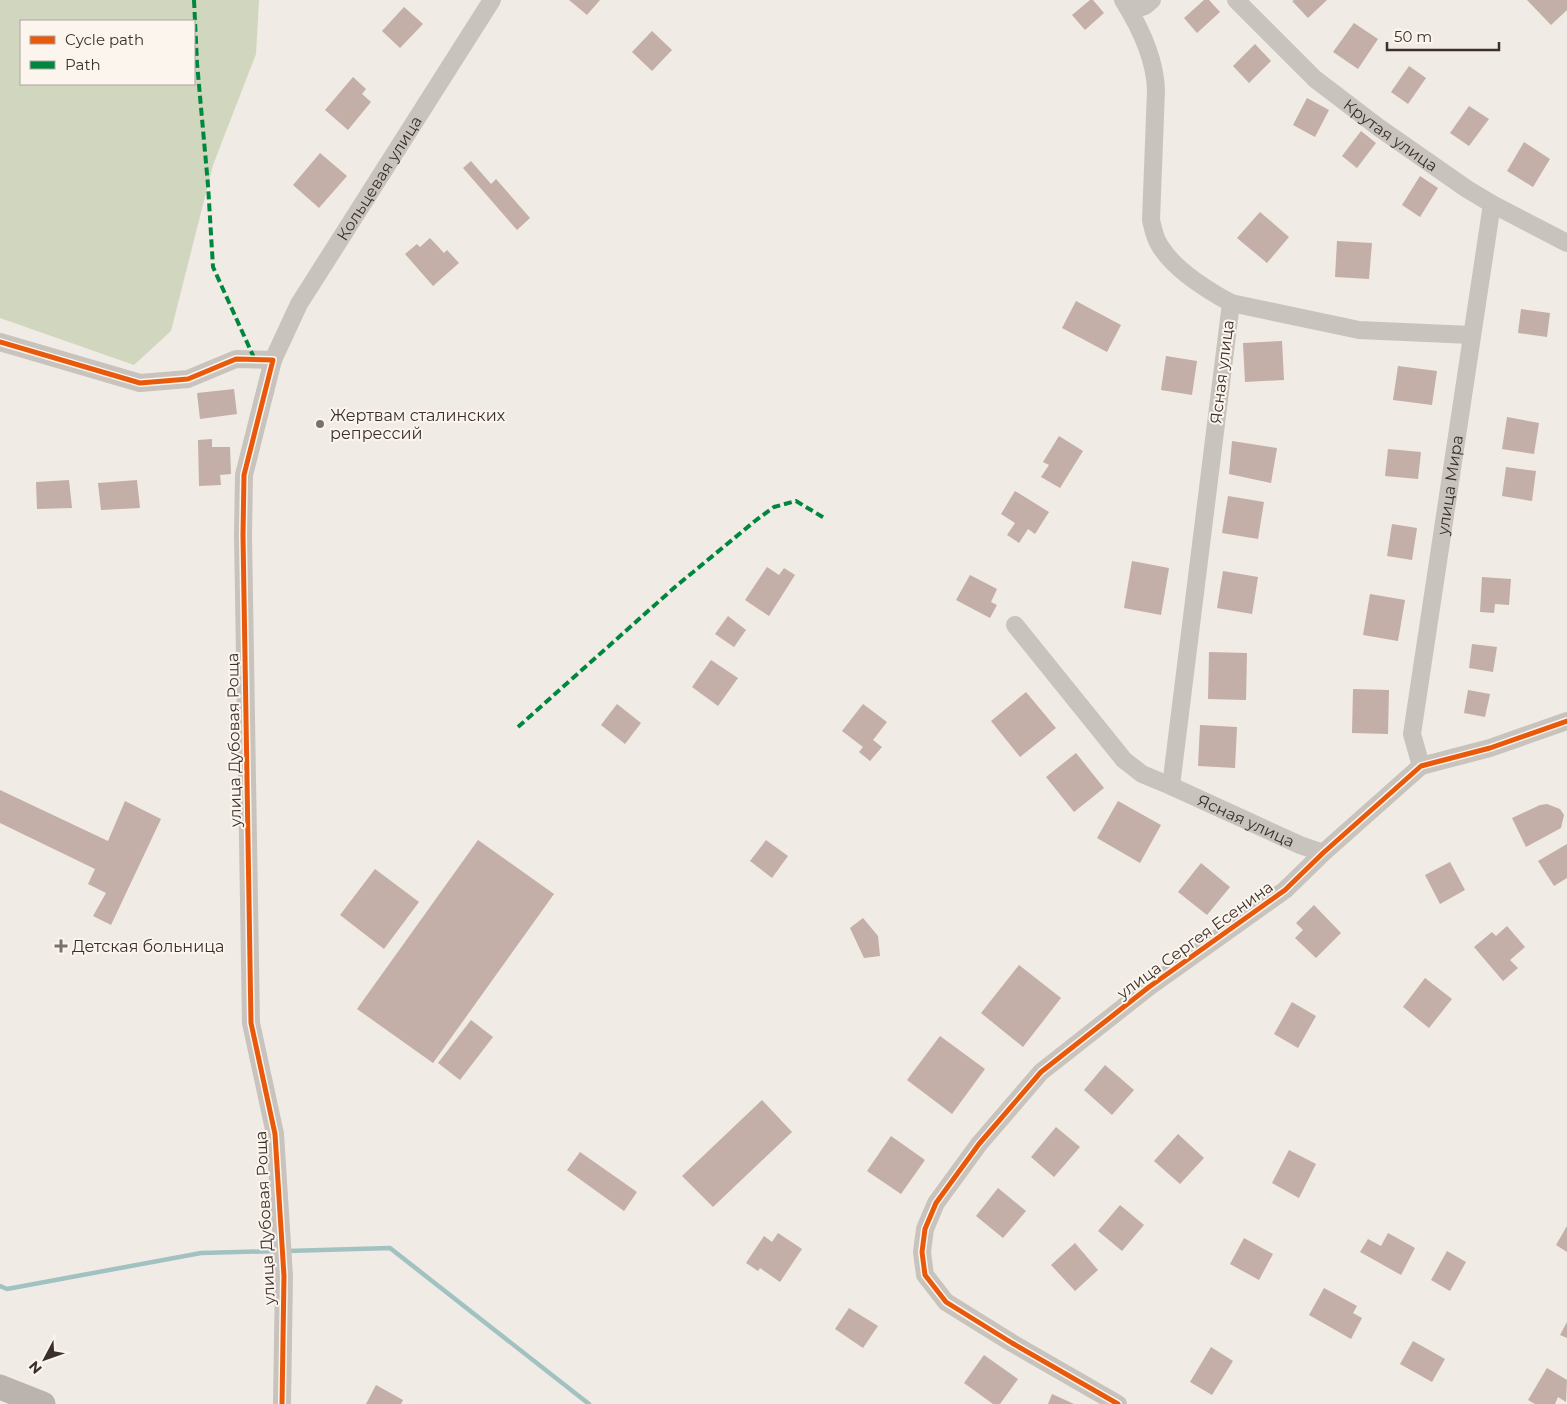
<svg xmlns="http://www.w3.org/2000/svg" width="1567" height="1404" font-family="Montserrat,sans-serif">
<style>
.green{fill:#d1d6bf;fill-rule:evenodd}
.lines{fill:none;stroke-linecap:round;stroke-linejoin:round}
.stream{stroke:#a1c2c1;stroke-width:4.5}
.building{fill:#c3afa7}
.street{stroke:#c9c3be;stroke-width:18}
.secondary{stroke:#bab3ae;stroke-width:25}
.quiet{stroke:#00873e;stroke-width:4;stroke-dasharray:8 4;stroke-linecap:butt}
.cycleway-casing{stroke:#fbf5ee;stroke-width:8}
.cycleway{stroke:#e8590c;stroke-width:5}
.poi-dot{fill:#7a716c;stroke:#fbf5ee;stroke-width:2}
.labels{text-anchor:middle;dominant-baseline:central;stroke-width:4;stroke-linejoin:round;paint-order:stroke}
.street-label{font-size:16px;fill:#3b302b;stroke:#fbf5ee}
.poi-label{font-size:16px;fill:#3b302b;stroke:#fbf5ee;text-anchor:start}
</style>
<rect width="100%" height="100%" fill="#f0ebe5"/>
<path class="green" d="M 0,0 L 259,0 L 256,54 L 213,165 L 171,331 L 134,365 L 0,318 ZM 21,21 L 194,21 L 194,84 L 21,84 Z"/>
<g class="lines">
<g class="stream">
<path d="M 287,1251 L 390,1248 L 589,1404"/>
<path d="M 0,1286 L 7,1289 L 201,1253 L 280,1251"/>
</g>
</g>
<g class="building">
<path d="M 569,0 L 600,0 L 587,15 Z"/>
<path d="M 1090,0 L 1093,0 L 1104,13 L 1085,30 L 1072,15 Z"/>
<path d="M 1204,0 L 1209,0 L 1220,12 L 1197,33 L 1184,18 Z"/>
<path d="M 1294,0 L 1327,0 L 1308,18 L 1292,1 Z"/>
<path d="M 1527,0 L 1567,0 L 1567,10 L 1551,25 Z"/>
<path d="M 404,7 L 423,24 L 400,48 L 382,31 Z"/>
<path d="M 1354,23 L 1378,39 L 1358,69 L 1333,52 Z"/>
<path d="M 652,31 L 672,50 L 652,71 L 632,52 Z"/>
<path d="M 1255,44 L 1271,61 L 1249,83 L 1233,66 Z"/>
<path d="M 1409,66 L 1426,78 L 1408,104 L 1391,92 Z"/>
<path d="M 353,77 L 366,89 L 362,94 L 371,102 L 348,130 L 325,110 Z"/>
<path d="M 1307,98 L 1329,110 L 1315,137 L 1293,125 Z"/>
<path d="M 1469,106 L 1489,119 L 1469,146 L 1450,133 Z"/>
<path d="M 1361,131 L 1376,143 L 1357,168 L 1342,156 Z"/>
<path d="M 1524,142 L 1550,159 L 1533,187 L 1507,171 Z"/>
<path d="M 320,153 L 347,176 L 319,208 L 293,185 Z"/>
<path d="M 471,161 L 491,184 L 496,179 L 530,218 L 517,230 L 463,168 Z"/>
<path d="M 1420,176 L 1438,188 L 1420,217 L 1402,205 Z"/>
<path d="M 1260,212 L 1289,237 L 1267,263 L 1237,238 Z"/>
<path d="M 430,238 L 444,253 L 447,250 L 459,263 L 433,286 L 405,254 L 417,244 L 420,247 Z"/>
<path d="M 1337,241 L 1372,243 L 1369,279 L 1335,277 Z"/>
<path d="M 1076,301 L 1121,325 L 1107,352 L 1062,328 Z"/>
<path d="M 1521,309 L 1550,313 L 1547,337 L 1518,333 Z"/>
<path d="M 1282,341 L 1284,380 L 1245,382 L 1243,343 Z"/>
<path d="M 1166,356 L 1197,361 L 1192,395 L 1161,390 Z"/>
<path d="M 1398,366 L 1437,371 L 1432,405 L 1393,400 Z"/>
<path d="M 234,389 L 237,414 L 200,419 L 197,393 Z"/>
<path d="M 1507,417 L 1539,423 L 1534,454 L 1502,449 Z"/>
<path d="M 1059,436 L 1083,451 L 1060,488 L 1041,477 L 1049,465 L 1043,462 Z"/>
<path d="M 212,439 L 212,447 L 230,447 L 231,474 L 220,475 L 221,485 L 199,486 L 198,440 Z"/>
<path d="M 1232,441 L 1277,448 L 1271,483 L 1229,474 Z"/>
<path d="M 1388,449 L 1421,452 L 1418,479 L 1385,476 Z"/>
<path d="M 1506,467 L 1536,471 L 1532,501 L 1502,496 Z"/>
<path d="M 69,480 L 72,508 L 37,509 L 36,482 Z"/>
<path d="M 137,480 L 140,508 L 101,510 L 98,483 Z"/>
<path d="M 1015,491 L 1049,512 L 1035,534 L 1028,529 L 1019,543 L 1007,535 L 1015,523 L 1001,514 Z"/>
<path d="M 1228,496 L 1264,502 L 1258,539 L 1222,533 Z"/>
<path d="M 1392,524 L 1417,528 L 1412,560 L 1387,556 Z"/>
<path d="M 1132,561 L 1169,568 L 1161,615 L 1124,608 Z"/>
<path d="M 767,567 L 779,575 L 784,568 L 795,575 L 769,616 L 745,600 Z"/>
<path d="M 1223,571 L 1258,577 L 1252,614 L 1217,608 Z"/>
<path d="M 970,575 L 997,589 L 991,602 L 997,605 L 990,618 L 956,600 Z"/>
<path d="M 1482,577 L 1511,579 L 1509,605 L 1495,604 L 1494,613 L 1480,612 Z"/>
<path d="M 1370,594 L 1405,600 L 1398,641 L 1363,635 Z"/>
<path d="M 728,616 L 746,630 L 734,647 L 715,634 Z"/>
<path d="M 1472,644 L 1497,647 L 1493,672 L 1469,668 Z"/>
<path d="M 1209,652 L 1247,653 L 1246,700 L 1208,699 Z"/>
<path d="M 711,660 L 738,678 L 718,706 L 692,687 Z"/>
<path d="M 1353,689 L 1389,690 L 1388,734 L 1352,733 Z"/>
<path d="M 1468,690 L 1490,694 L 1485,717 L 1464,713 Z"/>
<path d="M 1026,692 L 1056,728 L 1020,757 L 991,721 Z"/>
<path d="M 617,704 L 641,723 L 625,744 L 601,725 Z"/>
<path d="M 863,704 L 887,722 L 873,740 L 882,747 L 870,761 L 859,752 L 863,747 L 842,731 Z"/>
<path d="M 1200,725 L 1237,727 L 1235,768 L 1198,766 Z"/>
<path d="M 1076,753 L 1104,788 L 1074,812 L 1046,777 Z"/>
<path d="M 0,790 L 108,841 L 125,801 L 161,819 L 111,925 L 93,916 L 106,893 L 88,884 L 95,869 L 0,823 Z"/>
<path d="M 1118,801 L 1161,825 L 1140,863 L 1097,838 Z"/>
<path d="M 1547,804 L 1560,809 L 1564,815 L 1561,828 L 1526,847 L 1512,818 L 1540,805 Z"/>
<path d="M 478,840 L 554,894 L 433,1063 L 357,1009 Z"/>
<path d="M 766,840 L 788,856 L 772,878 L 750,861 Z"/>
<path d="M 1567,844 L 1567,878 L 1554,886 L 1538,861 Z"/>
<path d="M 1450,862 L 1465,890 L 1440,904 L 1425,875 Z"/>
<path d="M 1201,863 L 1230,887 L 1207,915 L 1178,892 Z"/>
<path d="M 375,869 L 419,902 L 384,949 L 340,915 Z"/>
<path d="M 1314,905 L 1341,933 L 1316,958 L 1295,938 L 1303,930 L 1296,923 Z"/>
<path d="M 863,918 L 878,936 L 880,956 L 864,958 L 850,928 Z"/>
<path d="M 1507,926 L 1525,947 L 1510,960 L 1518,968 L 1503,981 L 1474,947 L 1492,932 L 1496,936 Z"/>
<path d="M 1019,965 L 1061,998 L 1023,1047 L 981,1013 Z"/>
<path d="M 1425,978 L 1452,999 L 1429,1028 L 1403,1007 Z"/>
<path d="M 1292,1002 L 1316,1016 L 1298,1048 L 1274,1034 Z"/>
<path d="M 471,1020 L 493,1037 L 460,1080 L 438,1063 Z"/>
<path d="M 940,1036 L 985,1069 L 952,1114 L 907,1080 Z"/>
<path d="M 1105,1065 L 1134,1090 L 1112,1115 L 1084,1090 Z"/>
<path d="M 762,1100 L 792,1132 L 713,1207 L 682,1176 Z"/>
<path d="M 1056,1127 L 1080,1147 L 1054,1177 L 1031,1157 Z"/>
<path d="M 1178,1134 L 1204,1158 L 1180,1184 L 1154,1161 Z"/>
<path d="M 891,1136 L 925,1160 L 901,1194 L 867,1171 Z"/>
<path d="M 1289,1150 L 1316,1164 L 1299,1198 L 1272,1183 Z"/>
<path d="M 580,1152 L 637,1192 L 624,1211 L 567,1170 Z"/>
<path d="M 998,1188 L 1026,1211 L 1003,1238 L 976,1216 Z"/>
<path d="M 1120,1205 L 1144,1225 L 1122,1251 L 1098,1231 Z"/>
<path d="M 1567,1226 L 1567,1252 L 1556,1245 Z"/>
<path d="M 778,1233 L 802,1249 L 780,1282 L 760,1268 L 758,1271 L 746,1263 L 764,1236 L 772,1242 Z"/>
<path d="M 1388,1233 L 1415,1248 L 1401,1275 L 1360,1252 L 1368,1239 L 1381,1246 Z"/>
<path d="M 1244,1238 L 1273,1254 L 1259,1280 L 1230,1264 Z"/>
<path d="M 1075,1243 L 1098,1270 L 1075,1291 L 1051,1265 Z"/>
<path d="M 1447,1251 L 1466,1262 L 1450,1291 L 1431,1280 Z"/>
<path d="M 1324,1288 L 1357,1306 L 1353,1313 L 1362,1318 L 1351,1339 L 1309,1315 Z"/>
<path d="M 849,1308 L 878,1326 L 863,1348 L 835,1329 Z"/>
<path d="M 1567,1322 L 1567,1338 L 1560,1335 Z"/>
<path d="M 1413,1341 L 1445,1359 L 1432,1382 L 1400,1364 Z"/>
<path d="M 1211,1347 L 1233,1361 L 1212,1395 L 1190,1382 Z"/>
<path d="M 984,1355 L 1018,1379 L 1000,1404 L 993,1404 L 964,1383 Z"/>
<path d="M 1547,1368 L 1567,1380 L 1566,1402 L 1558,1397 L 1555,1404 L 1535,1404 L 1528,1400 Z"/>
<path d="M 376,1385 L 403,1400 L 401,1404 L 366,1404 Z"/>
<path d="M 1052,1394 L 1074,1404 L 1048,1404 Z"/>
</g>
<g class="lines">
<g class="street">
<path id="s1" d="M 1123,0 C 1140,27 1155,58 1156,90 L 1151,220 C 1153,229 1155,239 1160,246 C 1174,269 1207,290 1231,303 L 1171,786 L 1300,845 L 1323,853"/>
<path id="s2" d="M 1236,0 L 1315,79 L 1378,127 L 1467,189 L 1492,204 L 1567,243"/>
<path d="M 1130,11 L 1145,6 L 1152,0"/>
<path d="M 1231,303 L 1359,330 L 1471,335"/>
<path d="M 0,342 L 140,383 L 188,379 L 236,359 L 273,360 L 244,475 L 243,535 L 251,1023 L 275,1134 L 284,1276 L 282,1404"/>
<path id="s3" d="M 273,360 L 299,304 L 492,0"/>
<path d="M 1015,625 L 1124,760 L 1142,774 L 1171,786"/>
<path id="s4" d="M 1421,766 L 1412,734 L 1492,204"/>
<path d="M 1118,1404 L 1012,1343 L 946,1302 L 925,1275 L 922,1252 L 925,1229 L 936,1203 L 979,1144 L 1041,1072 L 1149,987 L 1285,890 L 1323,853 L 1421,766 L 1490,748 L 1567,721"/>
</g>
<path class="secondary" d="M 0,1387 L 43,1404"/>
<g class="quiet">
<path d="M 194,0 L 197,63 L 208,185 L 213,267 L 255,360"/>
<path d="M 518,727 L 675,587 L 755,521 L 774,507 L 796,501 L 826,519"/>
</g>
<defs>
<g id="cycleway">
<path d="M 0,342 L 140,383 L 188,379 L 236,359 L 273,360 L 244,475 L 243,535 L 251,1023 L 275,1134 L 284,1276 L 282,1404"/>
<path d="M 1118,1404 L 1012,1343 L 946,1302 L 925,1275 L 922,1252 L 925,1229 L 936,1203 L 979,1144 L 1041,1072 L 1149,987 L 1285,890 L 1323,853 L 1421,766 L 1490,748 L 1567,721"/>
</g>
</defs>
<use href="#cycleway" class="cycleway-casing"/>
<use href="#cycleway" class="cycleway"/>
</g>
<g class="poi-dot">
<circle cx="320" cy="424" r="5"/>
<path d="M58.5 938.5h5v5h5v5h-5v5h-5v-5h-5v-5h5z"/>
</g>
<g class="labels">
<g class="street-label">
<text stroke="none"><textPath href="#s2" startOffset="206">Крутая улица</textPath></text>
<text stroke="none"><textPath href="#s3" startOffset="211">Кольцевая улица</textPath></text>
<text transform="translate(1222 372) rotate(-83)">Ясная улица</text>
<text stroke="none"><textPath href="#s4" startOffset="285">улица Мира</textPath></text>
<text transform="translate(234 740) rotate(-91)">улица Дубовая Роща</text>
<text stroke="none"><textPath href="#s1" startOffset="916">Ясная улица</textPath></text>
<text transform="translate(1195 940) rotate(-36)">улица Сергея Есенина</text>
<text transform="translate(265 1218) rotate(-93)">улица Дубовая Роща</text>
</g>
<g class="poi-label">
<text x="330" y="415">Жертвам сталинских<tspan x="330" dy="18">репрессий</tspan></text>
<text x="72" y="946">Детская больница</text>
</g>
</g>
<rect x="20" y="20" width="175" height="65" fill="#fbf5ee" stroke="#aea6a0"/>
<rect x="30" y="36" width="25" height="8" fill="#e8590c" stroke="#aea6a0"/>
<text x="65" y="45" font-size="15" fill="#3b302b">Cycle path</text>
<rect x="30" y="61" width="25" height="8" fill="#00873e" stroke="#aea6a0"/>
<text x="65" y="70" font-size="15" fill="#3b302b">Path</text>
<g transform="translate(45 1359) rotate(229)" stroke="#fbf5ee" stroke-width="4" paint-order="stroke">
<path d="M0-4L9 19L0 12L-9 19Z" fill="#3b302b"/>
<text y="-8" font-size="14" font-weight="bold" text-anchor="middle" fill="#3b302b">N</text>
</g>
<path d="M1387 42v8h112v-8" fill="none" stroke="#3b302b" stroke-width="2.5"/>
<text x="1394" y="42" font-size="15" fill="#3b302b" stroke="#fbf5ee" stroke-width="4" paint-order="stroke">50 m</text>
</svg>
